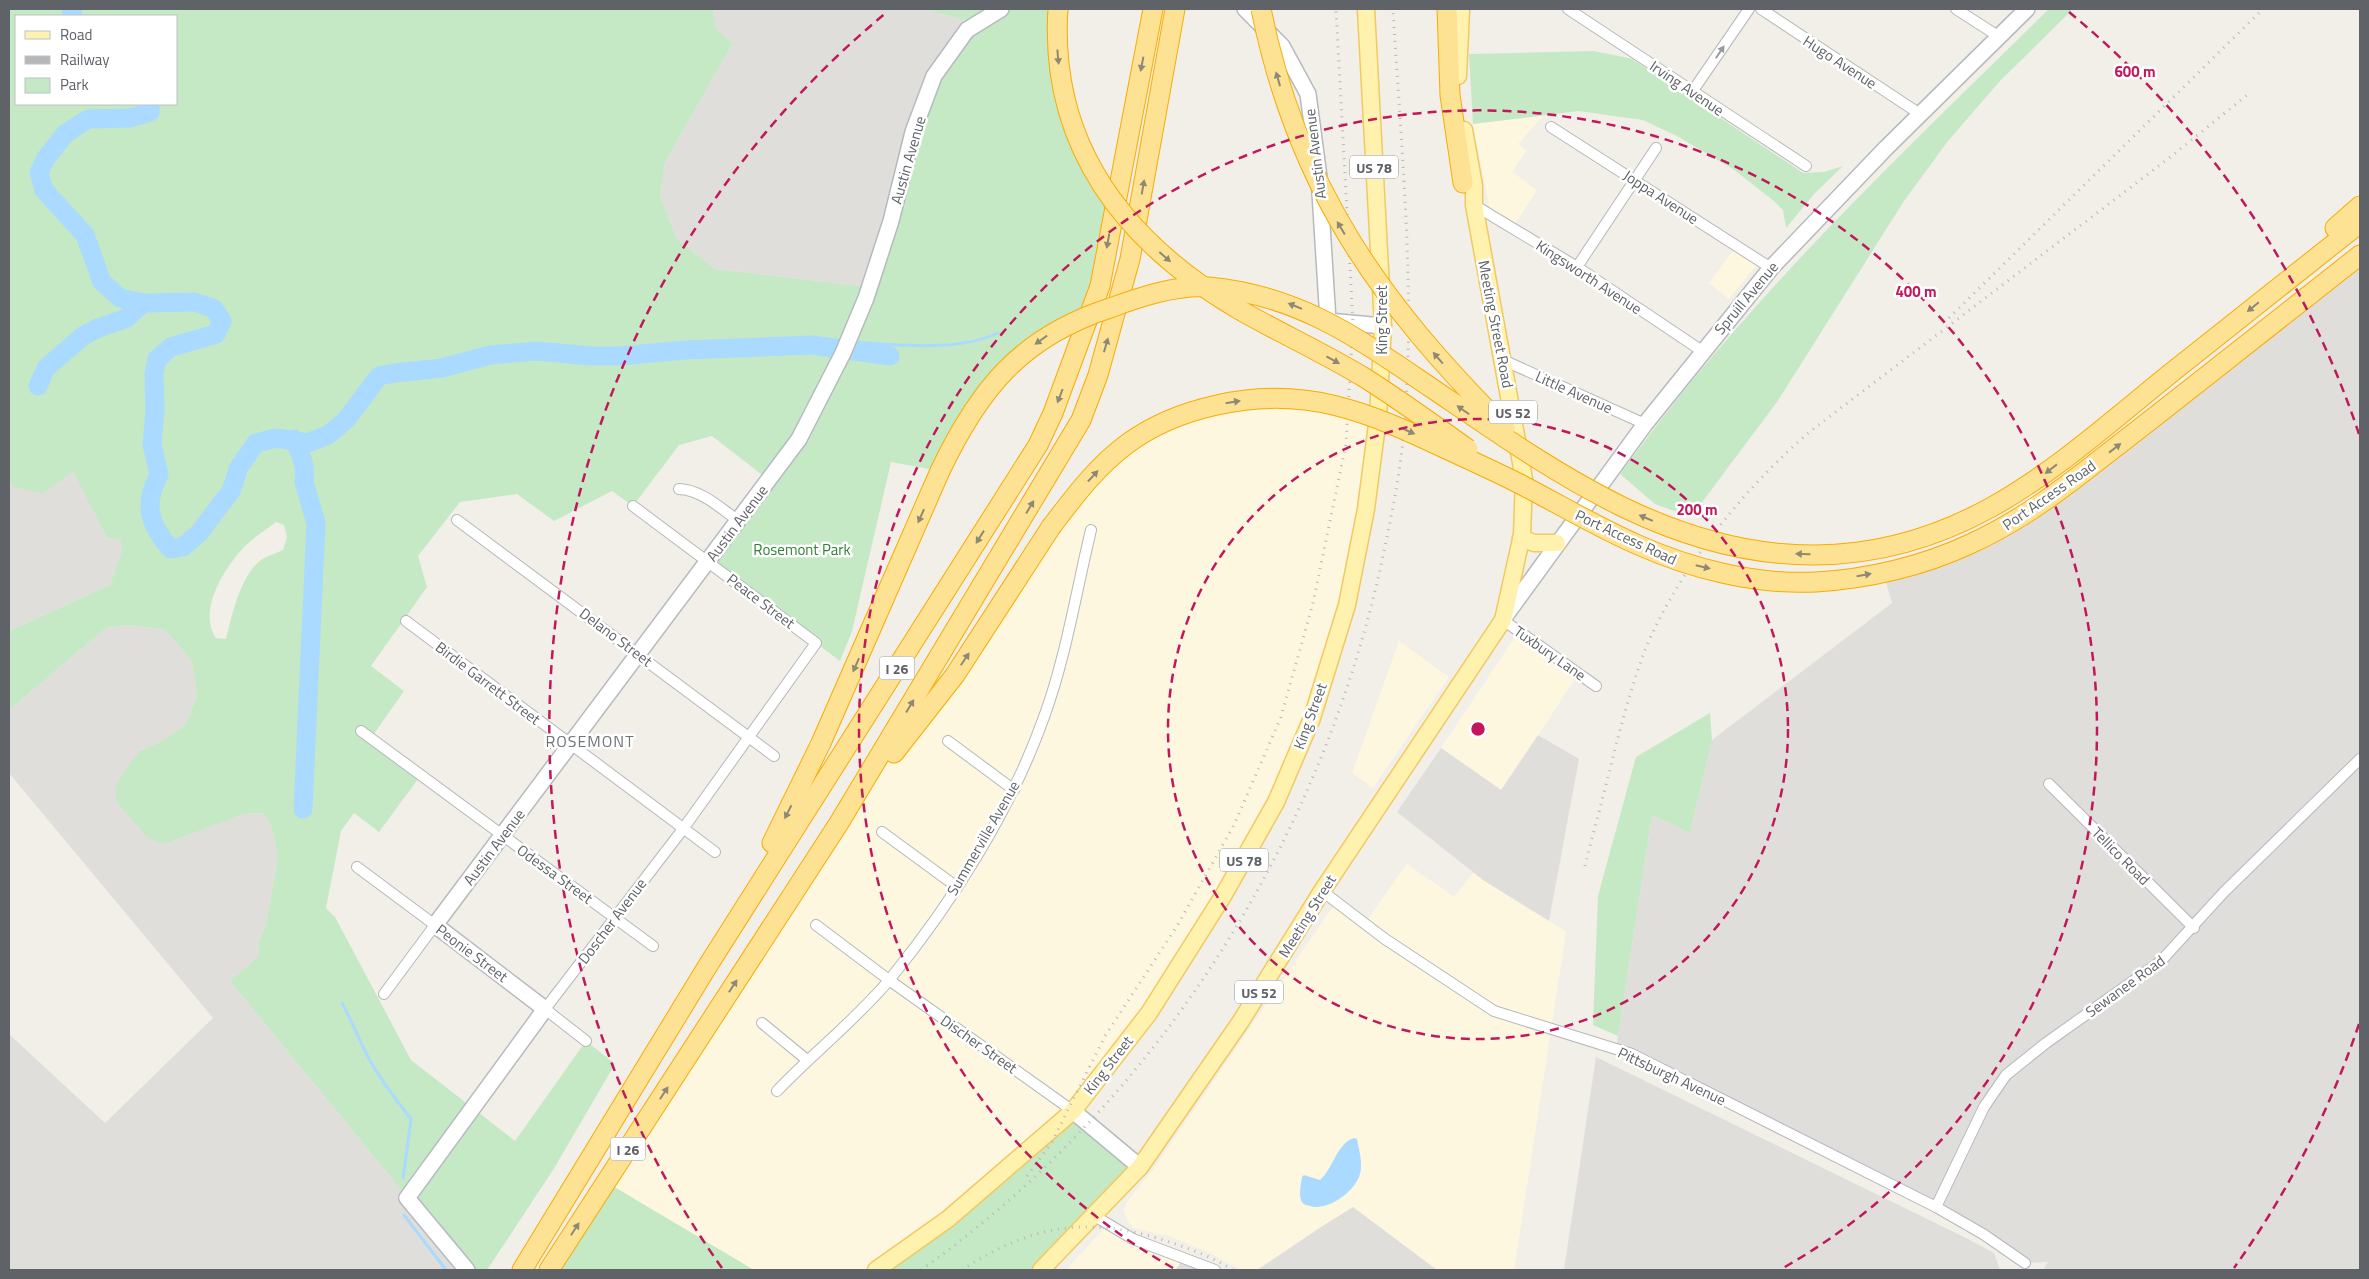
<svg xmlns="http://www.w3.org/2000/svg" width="2369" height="1279" font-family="'Titillium Web',sans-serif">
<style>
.commercial{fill:#fef7e0}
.industrial{fill:#e0deda}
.green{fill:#c5e8c5;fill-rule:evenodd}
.water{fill:#aadaff}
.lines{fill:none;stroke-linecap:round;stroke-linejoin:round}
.stream{stroke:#aadaff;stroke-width:3}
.river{stroke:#aadaff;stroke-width:19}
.street-casing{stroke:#b5b8bc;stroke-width:12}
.secondary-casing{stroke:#b6babf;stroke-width:18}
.primary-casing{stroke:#f2c960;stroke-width:19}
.highway-casing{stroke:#f9ab00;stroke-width:21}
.street{stroke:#fff;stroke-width:10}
.secondary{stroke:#fff;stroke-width:15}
.primary{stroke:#fff2af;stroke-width:16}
.highway{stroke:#fde293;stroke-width:19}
.rail{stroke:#b6b7b8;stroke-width:3;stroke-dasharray:1 6;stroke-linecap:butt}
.highway-bridge-casing{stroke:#f9ab00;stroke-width:21;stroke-linecap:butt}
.highway-bridge{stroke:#fde293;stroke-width:19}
.oneway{fill:#979a9d}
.oneway2{fill:#8e8975}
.ring{fill:none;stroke:#c2185b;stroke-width:2.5;stroke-dasharray:9 6}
.labels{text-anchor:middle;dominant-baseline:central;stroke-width:5;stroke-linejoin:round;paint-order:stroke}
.shield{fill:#fff;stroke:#8f9295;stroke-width:1}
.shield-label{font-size:14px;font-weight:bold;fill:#5f6368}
.street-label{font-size:15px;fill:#5f6368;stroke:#fff}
.park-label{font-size:15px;fill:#348238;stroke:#fff}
.neighbourhood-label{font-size:16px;letter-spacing:1px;fill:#70757a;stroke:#fff}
.centre{fill:#c2185b;stroke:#fff;stroke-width:2.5}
.ring-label{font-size:15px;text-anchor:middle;font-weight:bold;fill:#c2185b;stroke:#fff;stroke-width:5;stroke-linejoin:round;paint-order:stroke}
</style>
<rect width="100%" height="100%" fill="#f1efe8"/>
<g class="commercial">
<path d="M 1543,116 L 1518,144 L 1526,151 L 1512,172 L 1537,190 L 1512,229 L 1491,215 L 1473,124 Z"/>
<path d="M 1737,246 L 1760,261 L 1729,299 L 1709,283 Z"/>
<path d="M 1251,399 L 1378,417 L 1366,509 L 1312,718 L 1223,896 L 1066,1117 L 876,1270 L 754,1270 L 606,1182 L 839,823 L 955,675 L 1051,527 L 1127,444 Z"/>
<path d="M 1519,631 L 1579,673 L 1502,790 L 1441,748 Z"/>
<path d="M 1399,641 L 1449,677 L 1373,788 L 1352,773 Z"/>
<path d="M 1407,864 L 1454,897 L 1474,872 L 1566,932 L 1514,1270 L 1437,1270 L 1353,1207 L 1257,1270 L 1241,1270 L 1210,1253 L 1169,1236 L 1133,1228 L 1127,1220 L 1124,1210 L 1127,1202 L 1155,1167 L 1325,918 L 1337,902 L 1365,923 Z"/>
<path d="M 1107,1225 L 1183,1260 L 1175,1270 L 1066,1270 Z"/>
</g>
<g class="industrial">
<path d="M 713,9 L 923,9 L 977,23 L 869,287 L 715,269 L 677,239 L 660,196 L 665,162 L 733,43 L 714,28 Z"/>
<path d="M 2360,265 L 2360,1270 L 2043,1270 L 2048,1262 L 2025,1263 L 1983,1234 L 1616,1049 L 1652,815 L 1690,833 L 1712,740 L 1892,603 L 1883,572 L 1969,545 Z"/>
<path d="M 73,470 L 107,538 L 122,540 L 122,552 L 110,585 L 9,631 L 9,482 L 13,487 Z"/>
<path d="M 127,625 L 164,629 L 192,661 L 197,696 L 186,724 L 164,740 L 140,751 L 165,844 L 244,814 L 263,813 L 271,825 L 278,856 L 266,928 L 258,942 L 259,956 L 230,981 L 467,1270 L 9,1270 L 9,1034 L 105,1123 L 213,1018 L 9,773 L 9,710 L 106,628 Z"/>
<path d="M 1538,735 L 1579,759 L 1549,921 L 1483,880 L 1397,812 L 1441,748 L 1501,790 Z"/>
<path d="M 1596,1057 L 1968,1239 L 1994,1253 L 2000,1270 L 1564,1270 Z"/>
<path d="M 1353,1207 L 1437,1270 L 1257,1270 L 1321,1227 Z"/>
<path d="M 1183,1260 L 1215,1270 L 1175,1270 Z"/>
</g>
<g class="green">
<path d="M 9,9 L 713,9 L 715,28 L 733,43 L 665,162 L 660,196 L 677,239 L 715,269 L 869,287 L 934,76 L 977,23 L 923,9 L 1055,9 L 1058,59 L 1108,194 L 1090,315 L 1026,351 L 940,471 L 891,462 L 852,631 L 840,661 L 708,562 L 769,480 L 712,436 L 679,445 L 633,506 L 612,491 L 554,521 L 517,494 L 460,502 L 418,556 L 427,587 L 371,666 L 404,691 L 371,738 L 421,775 L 379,832 L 354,813 L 341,831 L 326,908 L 335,917 L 411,1060 L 515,1141 L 586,1041 L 615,1064 L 553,1170 L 487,1270 L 467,1270 L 230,981 L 259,956 L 258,942 L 266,927 L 278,856 L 271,825 L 263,813 L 244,814 L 165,844 L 148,838 L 118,804 L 115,788 L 122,774 L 140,751 L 164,740 L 186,724 L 197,696 L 192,661 L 164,629 L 127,625 L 106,628 L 9,710 L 9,631 L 110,585 L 122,551 L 121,540 L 107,538 L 73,471 L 44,493 L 13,487 L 9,482 ZM 16,16 L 176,16 L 176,104 L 16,104 ZM 276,522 L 284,525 L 287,537 L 283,550 C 277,553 270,555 264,558 C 241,572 232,615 226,639 L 216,638 C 197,610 225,567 245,546 C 254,537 266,530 276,522 Z"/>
<path d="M 2049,9 L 2073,9 L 1999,82 L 1948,141 L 1904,201 L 1777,402 L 1691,517 L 1655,504 L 1620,474 C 1655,427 1691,380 1730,336 C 1830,220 1941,115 2049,9 Z"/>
<path d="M 1594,51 L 1632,59 L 1803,173 L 1824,172 L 1843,166 L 1815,193 L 1786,228 L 1783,210 L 1774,201 L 1733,169 L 1677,136 L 1643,120 L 1578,111 L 1473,124 L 1469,54 Z"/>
<path d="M 1710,713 L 1712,740 L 1690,833 L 1652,815 L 1618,1036 L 1593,1025 L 1598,896 L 1636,757 Z"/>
<path d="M 1073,1111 L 1140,1167 L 1041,1270 L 876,1270 Z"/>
<path d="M 606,1182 L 754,1270 L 549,1270 Z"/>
</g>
<path class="water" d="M 1354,1138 L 1357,1139 C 1359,1151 1364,1165 1359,1177 C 1352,1194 1327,1211 1310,1206 C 1306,1205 1302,1204 1301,1200 C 1299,1194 1301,1183 1302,1177 L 1304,1175 L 1320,1180 C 1333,1169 1337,1143 1354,1138 Z"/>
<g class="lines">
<g class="stream">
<path d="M 853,342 C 897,345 957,352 998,333"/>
<path d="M 530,356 L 738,341 L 844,341"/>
<path d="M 342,1003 C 352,1021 359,1040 369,1059 C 381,1080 396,1100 411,1119 L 403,1178"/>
<path d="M 404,1215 L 446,1270"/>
</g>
<g class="river">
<path d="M 71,9 L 73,16"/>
<path d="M 150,104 L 150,112 L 130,118 L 88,119 L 65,134 L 46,158 L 39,173 L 44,190 L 85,235 L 102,282 L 120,298 L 143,303 L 194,302 L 213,308 L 222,321 L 216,334 L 171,347 L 157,359 L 154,374 L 155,411 L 152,444 L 159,475 C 143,504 149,525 171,549 L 183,547 L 199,533 L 231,491 L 239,467 L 256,443 L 276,438 L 307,443 L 328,435 L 346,420 L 379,376 L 395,373 L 442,368 L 490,355 L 537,351 L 591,356 L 619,356 L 685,350 L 812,345 L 890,356"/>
<path d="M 38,386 L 46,368 L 83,336 L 98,328 L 127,318 L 143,303"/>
<path d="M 294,439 C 300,452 307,467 304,482 L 316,523 L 303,809"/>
</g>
<defs>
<g id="street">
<path d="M 1568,9 L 1806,166"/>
<path d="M 1761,9 L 1920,114"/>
<path d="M 1956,9 L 1998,36"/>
<path d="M 1692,92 L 1749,9"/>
<path d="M 1551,127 L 1771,268"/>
<path d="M 1474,205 L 1577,267 L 1702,351"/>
<path d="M 1577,267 L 1656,148"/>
<path d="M 1503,360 L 1645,424"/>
<path d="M 679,489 C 702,490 721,509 739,521"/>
<path d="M 457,520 L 774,756"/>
<path d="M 1503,620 L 1596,686"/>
<path d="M 406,621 L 715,852"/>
<path d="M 361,731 L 653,946"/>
<path d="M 948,741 L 1014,790"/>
<path d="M 2049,784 L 2194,928"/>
<path d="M 882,832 L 957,887"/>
<path d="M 357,867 L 435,925 L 384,994"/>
<path d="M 1322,891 L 1385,939 L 1494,1011 L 1632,1054 L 1936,1207 L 1983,1234 L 2025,1263"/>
<path d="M 816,925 L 889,980 L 1073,1111"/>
<path d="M 762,1023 L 807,1060"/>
<path d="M 586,1041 L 545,1009 L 683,829 L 816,643 L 633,506"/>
<path d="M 777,1091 C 812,1054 858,1018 890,979 C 952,903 1011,810 1044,717 C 1066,657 1076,592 1091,530"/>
<path d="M 1936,1207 L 1984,1107 L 2006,1075 L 2046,1043 L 2160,962 L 2224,892 L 2360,759"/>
<path d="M 1093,1215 L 1133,1239 L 1215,1270"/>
</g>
<g id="secondary">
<path d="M 1245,9 L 1282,46 L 1308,94 L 1319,177 L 1328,321 L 1383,326"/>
<path d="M 1503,619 L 1645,424 L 1771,268 L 1886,148 L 2027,9"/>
<path d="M 1073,1111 L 1140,1167"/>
<path d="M 467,1270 L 407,1198 L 545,1009 L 435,925 L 799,439 L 843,353 L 866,298 L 891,221 L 913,132 L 934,76 L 967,30 L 1001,9"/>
</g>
<g id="primary">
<path d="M 1458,76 L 1461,9"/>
<path d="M 1521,538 L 1534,543 L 1557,543"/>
<path d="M 876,1270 L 948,1219 L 1073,1111 L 1149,1013 L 1223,896 L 1276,802 L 1312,718 L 1347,605 L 1366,509 L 1378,417 L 1383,326 L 1366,9"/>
<path d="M 1041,1270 L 1140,1167 L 1241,1021 L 1322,891 L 1503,620 L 1522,535 L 1524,479 L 1474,205 L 1474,186 L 1464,130"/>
</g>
<g id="highway">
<path d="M 1447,9 L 1450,95 L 1463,183"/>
<path d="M 2335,228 L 2360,206"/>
<path d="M 2223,363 L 2360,255"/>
<path d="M 2171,373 L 2360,223"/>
<path d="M 894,753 L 955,675 L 1051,527"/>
<path d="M 772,843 L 821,743 L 940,471"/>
<path d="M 522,1270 L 707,967 L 1038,445 L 1053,413 L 1100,286 L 1153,9"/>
<path d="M 549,1270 L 839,823 L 1081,420 L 1098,375 L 1130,259 L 1175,9"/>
</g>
</defs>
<use href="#street" class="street-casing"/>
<use href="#secondary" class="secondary-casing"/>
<use href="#primary" class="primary-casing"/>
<use href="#highway" class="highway-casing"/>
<use href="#street" class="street"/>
<use href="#secondary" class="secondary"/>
<use href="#primary" class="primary"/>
<use href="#highway" class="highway"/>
<g class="rail">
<path d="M 1949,318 L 2259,13"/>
<path d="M 1585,866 C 1595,826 1606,786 1616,745 C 1626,708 1636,669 1652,634 C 1688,558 1748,484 1812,430 L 2173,155 L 2247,95"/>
<path d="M 1027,1176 L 1052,1142 L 1105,1036 L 1177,926 L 1234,825 L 1281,717 L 1313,603 L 1346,444 L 1353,323 L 1336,9"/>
<path d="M 921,1270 C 1154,1104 1317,848 1380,570 C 1390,523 1400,477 1404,429 C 1416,291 1401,147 1393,9"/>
<path d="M 962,1270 C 1030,1225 1088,1215 1166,1241 C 1189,1248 1212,1257 1233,1270"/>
</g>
<defs>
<g id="highway-bridge">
<path d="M 1058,9 C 1049,146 1125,242 1238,309 C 1280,333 1324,353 1365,378 C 1400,400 1434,425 1468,449"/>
<path d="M 1261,9 C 1297,187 1379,302 1505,428"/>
<path d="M 940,471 C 979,389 1021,337 1110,308 C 1140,297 1175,285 1208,287 C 1300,295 1359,339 1433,389 C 1549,468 1669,556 1815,555 C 1967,554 2061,462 2171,373"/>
<path d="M 1051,527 C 1074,497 1096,467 1127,444 C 1154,424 1185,412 1217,405 C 1305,385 1368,412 1446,449 C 1470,460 1494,471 1518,483 C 1557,503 1595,526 1636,544 C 1691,569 1756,585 1816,582 C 1868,579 1923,566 1970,544 C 2021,521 2065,487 2108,453 C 2147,423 2185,393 2223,363"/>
</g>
</defs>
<use href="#highway-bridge" class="highway-bridge-casing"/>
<use href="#highway-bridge" class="highway-bridge"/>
</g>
<defs><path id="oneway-solid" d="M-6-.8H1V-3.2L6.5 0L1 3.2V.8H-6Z" transform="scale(1.25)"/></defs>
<use class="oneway" href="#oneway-solid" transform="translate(1720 52) rotate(-56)"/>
<g class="oneway2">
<use href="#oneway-solid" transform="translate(1058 57) rotate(85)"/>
<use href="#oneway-solid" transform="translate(1142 64) rotate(101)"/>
<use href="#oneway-solid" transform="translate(1278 79) rotate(-106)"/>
<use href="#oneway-solid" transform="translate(1143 187) rotate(-80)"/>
<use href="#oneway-solid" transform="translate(1341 228) rotate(-121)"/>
<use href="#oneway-solid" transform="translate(1108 241) rotate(100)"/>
<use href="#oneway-solid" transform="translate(1165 257) rotate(41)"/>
<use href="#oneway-solid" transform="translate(1295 306) rotate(-158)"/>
<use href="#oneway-solid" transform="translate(2253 307) rotate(141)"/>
<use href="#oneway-solid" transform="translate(1041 340) rotate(144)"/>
<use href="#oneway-solid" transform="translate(1106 345) rotate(-74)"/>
<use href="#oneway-solid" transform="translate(1438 358) rotate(-131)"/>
<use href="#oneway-solid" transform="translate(1333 360) rotate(29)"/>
<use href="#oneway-solid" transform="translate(1060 396) rotate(111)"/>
<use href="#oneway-solid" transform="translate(1233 402) rotate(-9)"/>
<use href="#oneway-solid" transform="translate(1463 410) rotate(-145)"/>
<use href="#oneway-solid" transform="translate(1408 431) rotate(24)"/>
<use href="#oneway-solid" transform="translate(2115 448) rotate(-38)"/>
<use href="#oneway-solid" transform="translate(2051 469) rotate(142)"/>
<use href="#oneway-solid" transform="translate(1093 476) rotate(-47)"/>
<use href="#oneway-solid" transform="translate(1030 507) rotate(-59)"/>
<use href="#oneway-solid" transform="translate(921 516) rotate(114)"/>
<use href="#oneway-solid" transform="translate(1646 518) rotate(-157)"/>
<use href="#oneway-solid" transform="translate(980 537) rotate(122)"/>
<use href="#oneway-solid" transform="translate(1803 554) rotate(-178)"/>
<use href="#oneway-solid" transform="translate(1703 567) rotate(13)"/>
<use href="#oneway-solid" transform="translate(1864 575) rotate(-10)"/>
<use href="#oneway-solid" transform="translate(965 659) rotate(-56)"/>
<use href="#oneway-solid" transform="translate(856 665) rotate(114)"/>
<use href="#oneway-solid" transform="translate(910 706) rotate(-59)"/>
<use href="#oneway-solid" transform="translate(788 812) rotate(117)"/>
<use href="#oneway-solid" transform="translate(733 986) rotate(-57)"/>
<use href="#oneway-solid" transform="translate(664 1093) rotate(-57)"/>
<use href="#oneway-solid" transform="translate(575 1229) rotate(-57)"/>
</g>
<g class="ring">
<circle cx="1478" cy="729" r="310"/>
<path d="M1173 1268A619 619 0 1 1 1783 1268"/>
<path d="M2359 1024A929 929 0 0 1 2234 1268M722 1268A929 929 0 0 1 887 12M2069 12A929 929 0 0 1 2359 434"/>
</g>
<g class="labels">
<g class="shield">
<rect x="1350" y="155.5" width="48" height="23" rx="4"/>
<rect x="1489" y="400.5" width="48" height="23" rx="4"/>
<rect x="879.5" y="656.5" width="35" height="23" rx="4"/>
<rect x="1220" y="848.5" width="48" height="23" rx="4"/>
<rect x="1235" y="980.5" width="48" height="23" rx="4"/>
<rect x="610.5" y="1137.5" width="35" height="23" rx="4"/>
</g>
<g class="shield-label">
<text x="1374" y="167">US 78</text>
<text x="1513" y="412">US 52</text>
<text x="897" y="668">I 26</text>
<text x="1244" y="860">US 78</text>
<text x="1259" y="992">US 52</text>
<text x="628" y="1149">I 26</text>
</g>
<g class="street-label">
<text transform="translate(1840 62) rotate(33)">Hugo Avenue</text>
<text transform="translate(1687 88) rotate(34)">Irving Avenue</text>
<text transform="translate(1315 154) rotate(-97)">Austin Avenue</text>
<text transform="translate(908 160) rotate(-74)">Austin Avenue</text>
<text transform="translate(1661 197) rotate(33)">Joppa Avenue</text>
<text transform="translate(1589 277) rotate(33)">Kingsworth Avenue</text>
<text transform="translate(1746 298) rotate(-50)">Spruill Avenue</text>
<text transform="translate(1381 320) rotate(-90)">King Street</text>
<text transform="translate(1496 324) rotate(79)">Meeting Street Road</text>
<text transform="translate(1574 392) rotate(24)">Little Avenue</text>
<text transform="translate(2049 495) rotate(-35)">Port Access Road</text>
<text transform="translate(737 523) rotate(-53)">Austin Avenue</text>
<text transform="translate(1626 537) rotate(25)">Port Access Road</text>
<text transform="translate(761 601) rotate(37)">Peace Street</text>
<text transform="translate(616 637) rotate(37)">Delano Street</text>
<text transform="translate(1550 653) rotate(35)">Tuxbury Lane</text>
<text transform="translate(488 683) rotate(37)">Birdie Garrett Street</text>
<text transform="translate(1310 716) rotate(-70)">King Street</text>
<text transform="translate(983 838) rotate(-60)">Summerville Avenue</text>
<text transform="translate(494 847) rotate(-53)">Austin Avenue</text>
<text transform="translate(2121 856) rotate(45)">Tellico Road</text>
<text transform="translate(555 874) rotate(36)">Odessa Street</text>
<text transform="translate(1307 916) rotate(-58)">Meeting Street</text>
<text transform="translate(612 921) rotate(-53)">Doscher Avenue</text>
<text transform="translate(472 953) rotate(37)">Peonie Street</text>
<text transform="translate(2125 986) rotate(-36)">Sewanee Road</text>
<text transform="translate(979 1044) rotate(35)">Discher Street</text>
<text transform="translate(1108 1065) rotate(-52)">King Street</text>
<text transform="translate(1672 1076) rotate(25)">Pittsburgh Avenue</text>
</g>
<g class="park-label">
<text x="802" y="549">Rosemont Park</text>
</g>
<g class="neighbourhood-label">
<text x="590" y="741">ROSEMONT</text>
</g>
</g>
<circle cx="1478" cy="729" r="8" class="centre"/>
<g class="ring-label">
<text x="2135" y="77">600 m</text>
<text x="1916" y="297">400 m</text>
<text x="1697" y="515">200 m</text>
</g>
<rect width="2369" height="1279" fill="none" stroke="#5f6368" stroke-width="20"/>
<rect x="15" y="15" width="162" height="90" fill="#ffffff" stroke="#bfc1c3"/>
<rect x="25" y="31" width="25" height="8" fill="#fff2af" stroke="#bfc1c3"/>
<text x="60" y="40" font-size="15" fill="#5f6368">Road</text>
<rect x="25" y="56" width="25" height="8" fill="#b6b7b8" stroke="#bfc1c3"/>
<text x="60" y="65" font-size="15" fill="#5f6368">Railway</text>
<rect x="25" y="78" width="25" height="15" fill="#c5e8c5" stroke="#bfc1c3"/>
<text x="60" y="90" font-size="15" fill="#5f6368">Park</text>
</svg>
